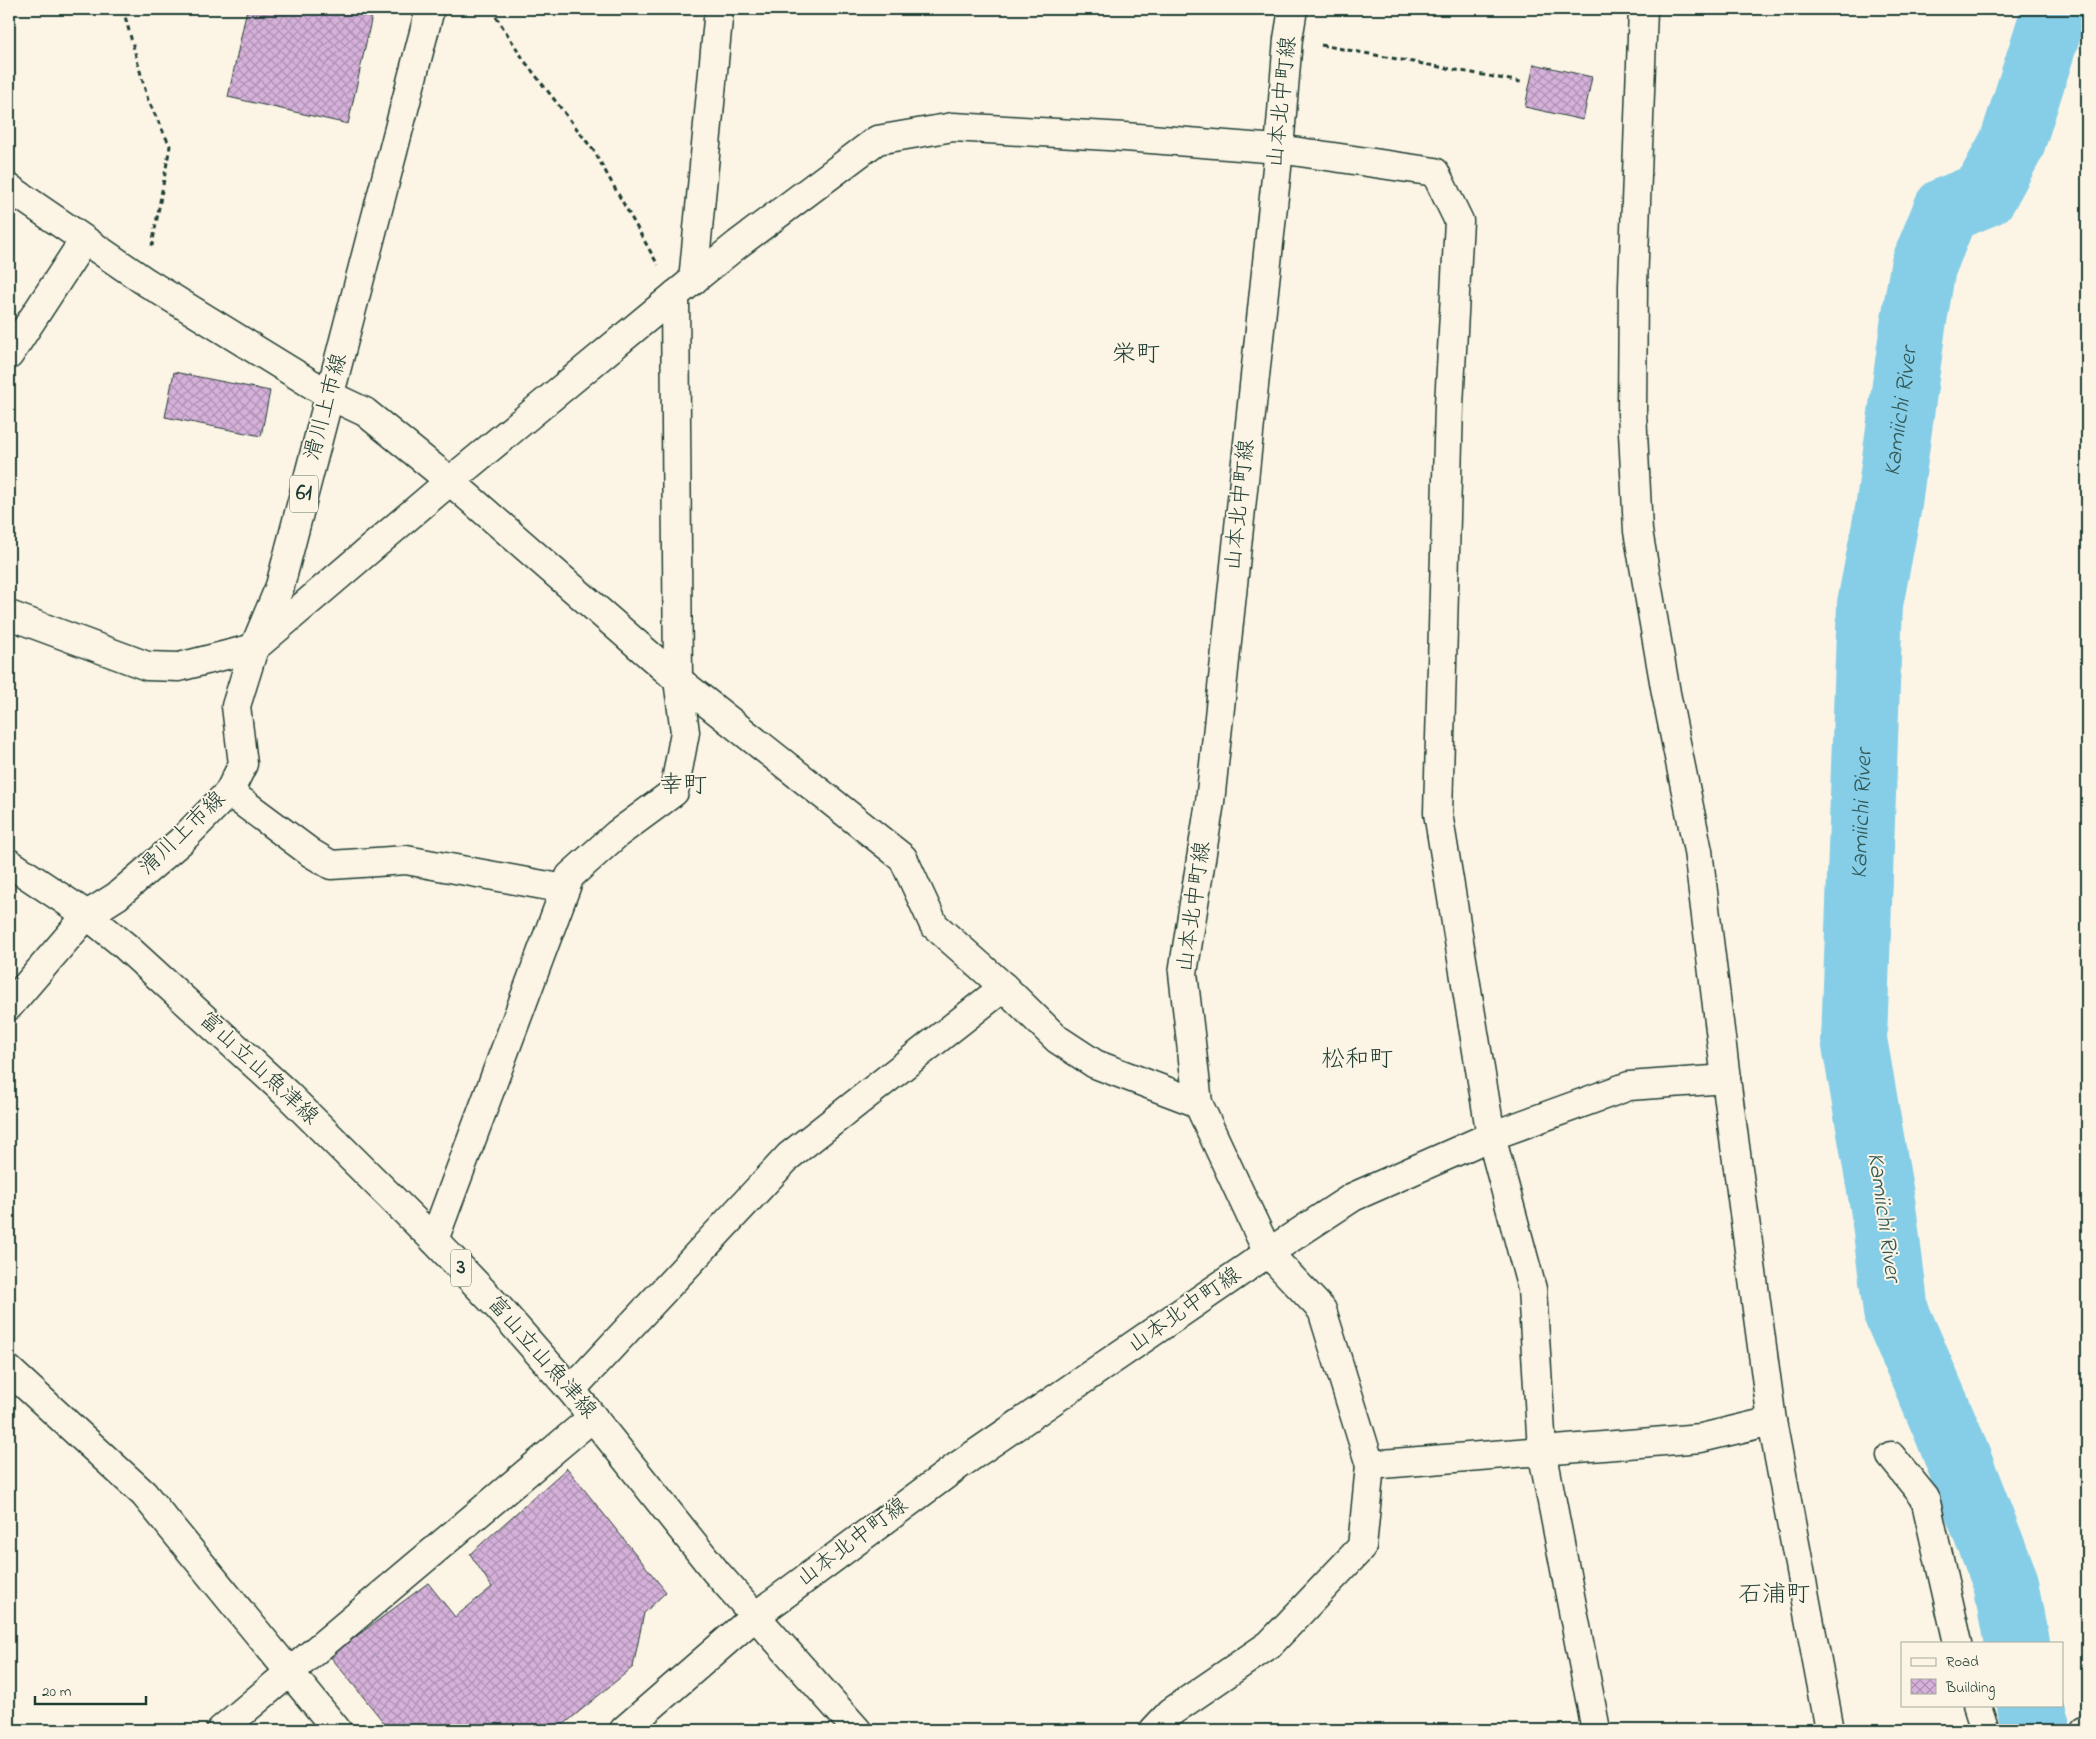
<svg xmlns="http://www.w3.org/2000/svg" width="2096" height="1739" font-family="'Indie Flower','Klee One',sans-serif">
<style>
.lines{fill:none;stroke-linecap:round;stroke-linejoin:round}
.river{stroke:#86cee8;stroke-width:66}
.building{fill:url(#building-cross-hatch);stroke:#1f3d34}
.street-casing{stroke:#1f3d34;stroke-width:31}
.secondary-casing{stroke:#1f3d34;stroke-width:31}
.primary-casing{stroke:#1f3d34;stroke-width:31}
.path{stroke:#1f3d34;stroke-width:3;stroke-dasharray:5 4;stroke-linecap:butt}
.street{stroke:#fcf5e5;stroke-width:28}
.secondary{stroke:#fcf5e5;stroke-width:28}
.primary{stroke:#fcf5e5;stroke-width:28}
.labels{text-anchor:middle;dominant-baseline:central;stroke-width:4;stroke-linejoin:round;paint-order:stroke}
.shield{fill:#fcf5e5;stroke:#617469;stroke-width:1}
.shield-label{font-size:21px;font-weight:bold;fill:#1f3d34}
.street-label{font-size:22px;fill:#1f3d34;stroke:#fcf5e5}
.neighbourhood-label{font-size:24px;fill:#1f3d34;stroke:#fcf5e5}
.water-label{font-size:24px;font-style:italic;fill:#345a58;stroke:#fcf5e5}
</style>
<defs>
<pattern id="building-cross-hatch" width="8" height="8" patternUnits="userSpaceOnUse" patternTransform="scale(1.25)"><rect width="8" height="8" fill="#d6b1da"/><path d="M0 0l8 8M0 8l8-8" fill="none" stroke="#ad91b2"/></pattern>
</defs>
<rect width="100%" height="100%" fill="#fcf5e5"/>
<filter id="ink" filterUnits="userSpaceOnUse"><feTurbulence type="fractalNoise" baseFrequency=".02" numOctaves="2"/><feDisplacementMap in="SourceGraphic" scale="10" xChannelSelector="R" yChannelSelector="G"/><feConvolveMatrix kernelMatrix="1 2 1 2 8 2 1 2 1" color-interpolation-filters="sRGB"/></filter>
<g filter="url(#ink)">
<g class="lines">
<g class="river">
<path id="s1" d="M 2017,1643 L 2006,1583 L 1948,1433 L 1896,1312 L 1883,1207 L 1854,1039 L 1870,604 L 1888,510 L 1913,326 L 1923,267 L 1946,210 L 1985,194 L 2012,144 L 2055,9"/>
<path d="M 2029,1705 L 2036,1730"/>
</g>
</g>
<g class="building">
<path d="M 247,9 L 340,9 L 372,16 L 348,124 L 228,97 Z"/>
<path d="M 1534,64 L 1592,77 L 1583,120 L 1525,107 Z"/>
<path d="M 174,372 L 270,391 L 261,436 L 165,417 Z"/>
<path d="M 567,1468 L 666,1592 L 644,1613 L 633,1667 L 557,1730 L 390,1730 L 330,1656 L 428,1583 L 455,1617 L 492,1587 L 470,1554 Z"/>
</g>
<g class="lines">
<defs>
<g id="street">
<path d="M 1643,9 L 1633,285 L 1632,412 L 1638,531 L 1666,693 L 1698,851 L 1726,1079 L 1772,1421 L 1830,1730"/>
<path d="M 9,188 L 146,282 L 331,396 L 365,412 L 450,481 L 678,680 L 903,858 L 934,925 L 1004,987"/>
<path d="M 693,281 L 719,9"/>
<path d="M 9,355 L 84,240"/>
<path d="M 9,615 L 147,666 L 179,667 L 254,648 L 450,481 L 675,295 L 738,244 L 877,140 L 953,127 L 1125,137 L 1279,149 L 1435,172 L 1459,221 L 1449,405 L 1438,813 L 1491,1136 L 1532,1289 L 1542,1450 L 1596,1730"/>
<path d="M 229,792 L 311,853 L 331,865 L 406,860 L 565,889"/>
<path d="M 9,1006 L 87,915"/>
<path d="M 434,1240 L 570,876 L 617,834 L 674,792 L 685,732 L 678,680 L 675,295"/>
<path d="M 9,1370 L 144,1494 L 337,1730"/>
<path d="M 571,1390 L 789,1156 L 1004,987 L 1057,1039 L 1095,1064 L 1198,1103"/>
<path d="M 1891,1456 L 1925,1498 L 1958,1643"/>
<path d="M 1370,1465 L 1322,1310 L 1268,1253 L 1353,1197 L 1491,1136 L 1629,1086 L 1726,1079"/>
<path d="M 1977,1705 L 1985,1730"/>
<path d="M 221,1730 L 593,1417"/>
<path d="M 1154,1730 L 1171,1712 L 1270,1644 L 1362,1547 L 1370,1465 L 1701,1438 L 1772,1421"/>
</g>
<path id="secondary" d="M 624,1730 L 754,1617 L 959,1465 L 1268,1253 L 1198,1103 L 1183,973 L 1210,802 L 1279,149 L 1288,39 L 1293,9"/>
<g id="primary">
<path d="M 9,863 L 87,915 L 124,945 L 286,1093 L 434,1240 L 499,1308 L 571,1390 L 716,1572 L 857,1730"/>
<path d="M 87,915 L 117,896 L 181,841 L 229,792 L 243,764 L 236,706 L 254,648 L 280,586 L 430,9"/>
<path d="M 2084,1730 L 2087,1729"/>
</g>
</defs>
<use href="#street" class="street-casing"/>
<use href="#secondary" class="secondary-casing"/>
<use href="#primary" class="primary-casing"/>
<g class="path">
<path d="M 123,9 L 148,100 L 170,146 L 152,246"/>
<path d="M 491,9 L 526,63 L 594,151 L 658,265"/>
<path d="M 1321,45 L 1521,82"/>
</g>
<use href="#street" class="street"/>
<use href="#secondary" class="secondary"/>
<use href="#primary" class="primary"/>
</g>
</g>
<g class="labels">
<g class="shield">
<rect x="290" y="475.5" width="28" height="37" rx="4"/>
<rect x="451" y="1249.5" width="20" height="37" rx="4"/>
</g>
<g class="shield-label">
<text x="304" y="494">61</text>
<text x="461" y="1268">3</text>
</g>
<g class="street-label">
<text transform="translate(1283 102) rotate(-84)">山本北中町線</text>
<text transform="translate(327 407) rotate(-75)">滑川上市線</text>
<text transform="translate(1241 505) rotate(-84)">山本北中町線</text>
<text transform="translate(183 834) rotate(-44)">滑川上市線</text>
<text transform="translate(1195 907) rotate(-82)">山本北中町線</text>
<text transform="translate(258 1069) rotate(43)">富山立山魚津線</text>
<text transform="translate(1185 1311) rotate(-35)">山本北中町線</text>
<text transform="translate(541 1358) rotate(49)">富山立山魚津線</text>
<text transform="translate(853 1543) rotate(-37)">山本北中町線</text>
</g>
<g class="neighbourhood-label">
<text x="1136" y="355">栄町</text>
<text x="683" y="786">幸町</text>
<text x="1357" y="1060">松和町</text>
<text x="1774" y="1595">石浦町</text>
</g>
<g class="water-label">
<text stroke="none"><textPath href="#s1" startOffset="1260">Kamiichi River</textPath></text>
<text stroke="none"><textPath href="#s1" startOffset="855">Kamiichi River</textPath></text>
<text transform="translate(1883 1217) rotate(82)">Kamiichi River</text>
</g>
</g>
<rect width="2096" height="1739" fill="none" stroke="#fcf5e5" stroke-width="30"/>
<rect x="15" y="15" width="2066" height="1709" fill="none" stroke="#1f3d34" stroke-width="2" filter="url(#ink)"/>
<rect x="1901" y="1642" width="162" height="65" fill="#fcf5e5" stroke="#a4ab9e"/>
<rect x="1911" y="1658" width="25" height="8" fill="#fcf5e5" stroke="#a4ab9e"/>
<text x="1946" y="1666" font-size="15" fill="#1f3d34">Road</text>
<rect x="1911" y="1679" width="25" height="15" fill="url(#building-cross-hatch)" stroke="#a4ab9e"/>
<text x="1946" y="1692" font-size="15" fill="#1f3d34">Building</text>
<path d="M35 1696v8h111v-8" fill="none" stroke="#1f3d34" stroke-width="2.5"/>
<text x="42" y="1696" font-size="15" fill="#1f3d34" stroke="#fcf5e5" stroke-width="4" paint-order="stroke">20 m</text>
</svg>
